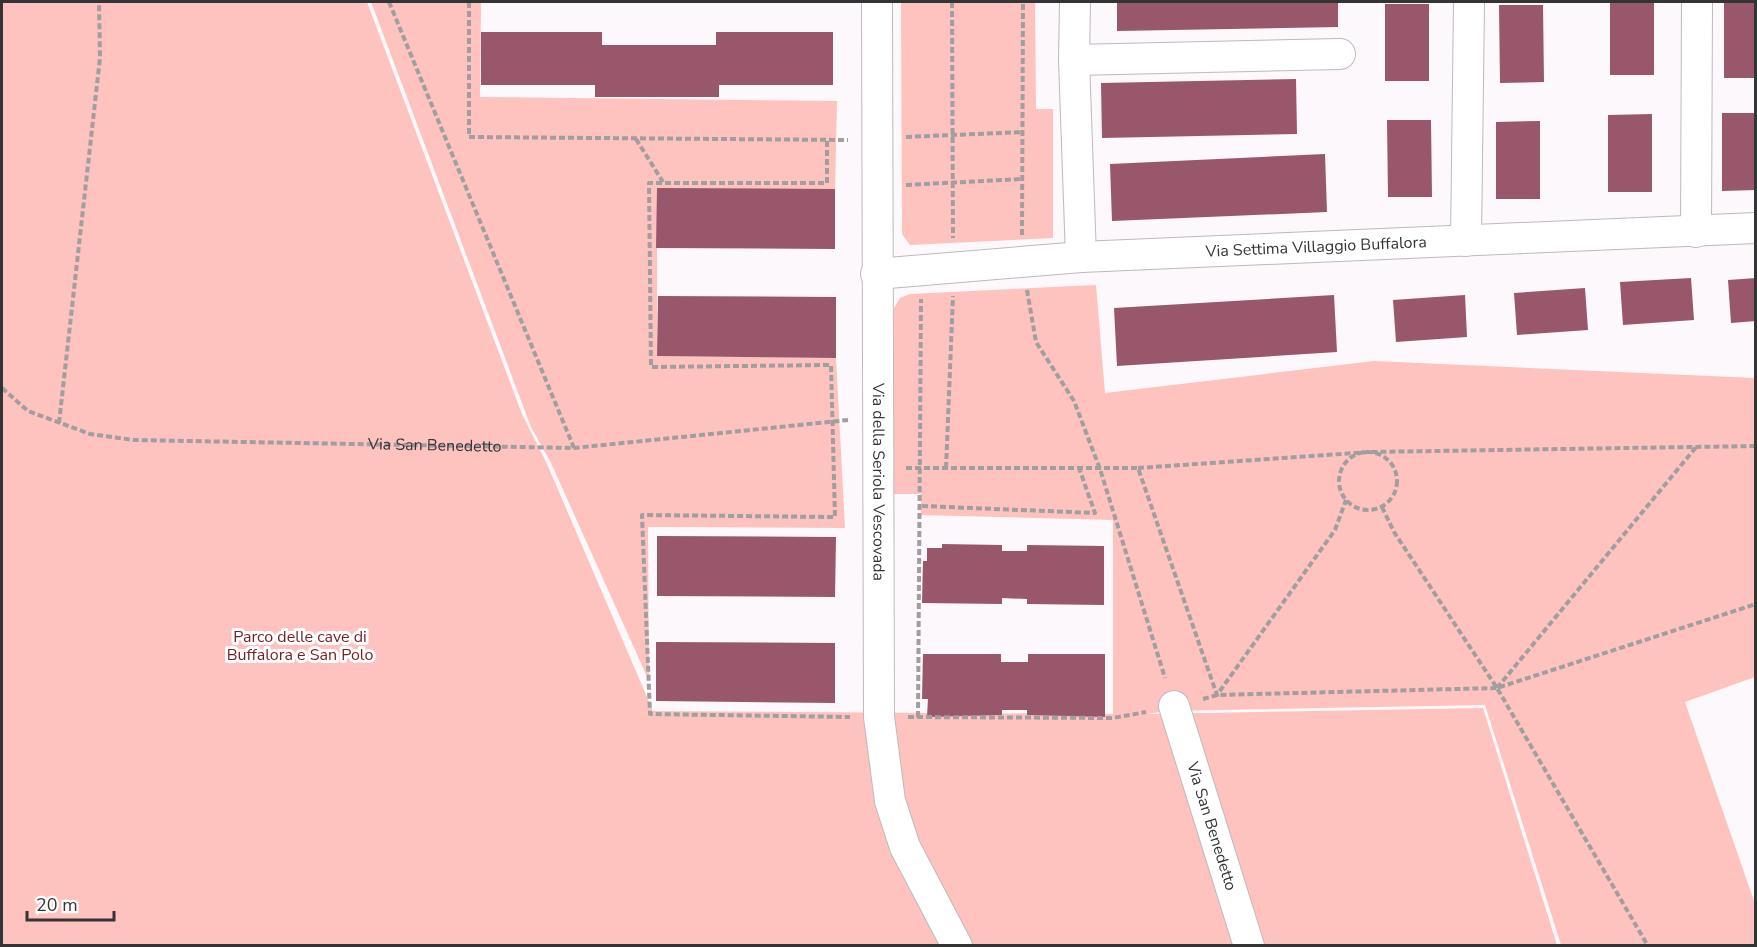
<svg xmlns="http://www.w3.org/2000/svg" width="1757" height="947" font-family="'Nunito Sans',sans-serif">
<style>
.green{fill:#fec3bf}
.building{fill:#98576b}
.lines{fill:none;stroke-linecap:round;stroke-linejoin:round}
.minor-casing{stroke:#beb9bc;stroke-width:32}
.path{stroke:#a19ea0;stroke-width:4;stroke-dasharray:6 3;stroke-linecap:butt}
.minor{stroke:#fff;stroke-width:30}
.labels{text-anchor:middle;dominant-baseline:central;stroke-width:6;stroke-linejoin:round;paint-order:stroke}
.street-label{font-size:16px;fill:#353435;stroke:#fff}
.park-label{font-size:16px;fill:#731d21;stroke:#fff}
</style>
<rect width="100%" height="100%" fill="#fcf8fb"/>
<g class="green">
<path d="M 2,2 L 367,2 L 522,414 L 547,464 L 653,711 L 1113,714 L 1113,520 L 921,515 L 921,494 L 894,494 L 894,308 L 900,298 L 910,294 L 1096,285 L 1105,393 L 1374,361 L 1755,378 L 1755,677 L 1685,702 L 1755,904 L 1755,945 L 1561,945 L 1485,705 L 1165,711 L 1148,714 L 1483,708 L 1557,945 L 2,946 Z"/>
<path d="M 371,2 L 481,2 L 480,97 L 837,101 L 835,189 L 657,189 L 657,356 L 836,358 L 845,528 L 648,527 L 649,681 L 551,463 L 531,427 Z"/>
<path d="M 901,2 L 1035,2 L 1036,109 L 1053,109 L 1053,238 L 910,245 L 902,234 Z"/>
</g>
<g class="building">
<path d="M 1117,2 L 1338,2 L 1338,27 L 1117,31 Z"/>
<rect x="1610" y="2" width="44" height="73"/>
<rect x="1724" y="2" width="32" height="76"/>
<rect x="1385" y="4" width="44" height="77"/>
<path d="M 1499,5 L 1543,5 L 1544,82 L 1500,83 Z"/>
<path d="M 481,32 L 602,32 L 602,45 L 716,45 L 716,32 L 833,32 L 833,85 L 719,85 L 719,97 L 595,97 L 595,85 L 481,85 Z"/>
<path d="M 1296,79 L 1297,134 L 1102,138 L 1101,83 Z"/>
<path d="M 1722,113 L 1756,113 L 1756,190 L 1722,191 Z"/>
<path d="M 1652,114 L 1652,192 L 1608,192 L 1608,115 Z"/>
<path d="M 1387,120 L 1431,120 L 1432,197 L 1388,197 Z"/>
<path d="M 1540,121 L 1540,199 L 1496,199 L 1496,122 Z"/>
<path d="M 1325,154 L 1327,212 L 1112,221 L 1110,164 Z"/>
<path d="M 657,188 L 835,189 L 835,249 L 656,248 Z"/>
<path d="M 1691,278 L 1694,320 L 1623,325 L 1620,282 Z"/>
<path d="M 1756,278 L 1756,321 L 1731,323 L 1728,280 Z"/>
<path d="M 1585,288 L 1588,330 L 1517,335 L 1514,293 Z"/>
<path d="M 1334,295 L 1337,352 L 1117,366 L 1114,308 Z"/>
<path d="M 1465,295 L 1467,337 L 1396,342 L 1393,300 Z"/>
<path d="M 658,296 L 836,297 L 836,358 L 657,356 Z"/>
<path d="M 657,536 L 836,537 L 835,597 L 657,596 Z"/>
<path d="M 942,544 L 1002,545 L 1002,551 L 1027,551 L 1027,545 L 1104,546 L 1104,605 L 1027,604 L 1027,599 L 1002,598 L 1002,604 L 922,603 L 923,561 L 927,561 L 927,548 L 942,548 Z"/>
<path d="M 656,642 L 835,643 L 835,703 L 656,701 Z"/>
<path d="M 923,654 L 1001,654 L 1001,662 L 1028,662 L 1028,654 L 1105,654 L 1105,717 L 1027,715 L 1027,710 L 1002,710 L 1002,715 L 927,717 L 928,699 L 922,699 Z"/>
</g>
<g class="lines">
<defs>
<g id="minor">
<path id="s2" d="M 877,2 L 879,717 L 890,801 L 905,847 L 957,946"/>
<path d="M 1075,2 L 1074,60 L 1081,257"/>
<path d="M 1074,60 L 1340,54"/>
<path d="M 1696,232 L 1697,2"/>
<path d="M 1466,241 L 1469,2"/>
<path id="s3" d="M 876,274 L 1081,257 L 1756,228"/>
<path id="s4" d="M 1174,706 L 1249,946"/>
</g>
</defs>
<use href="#minor" class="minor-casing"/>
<g class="path">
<path d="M 389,2 L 574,448"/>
<path d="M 469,2 L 469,137 L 848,140"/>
<path d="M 952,2 L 953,238"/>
<path d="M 906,137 L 1023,132"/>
<path d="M 636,139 L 663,182"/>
<path d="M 827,141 L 827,183 L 649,183 L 651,367 L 831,365 L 835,517 L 642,515 L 650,714 L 850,717"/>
<path d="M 906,185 L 1022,179"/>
<path d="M 1022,235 L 1023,2"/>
<path d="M 1027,290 L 1036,342 L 1074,401 L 1100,469 L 1165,678"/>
<path id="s1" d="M 2,388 L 28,411 L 90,434 L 134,440 L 574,448 L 848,420"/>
<path d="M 59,423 L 100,58 L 99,2"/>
<circle cx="1368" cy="481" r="29"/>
<path d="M 906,468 L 1138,468 L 1217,695 L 1335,530 L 1346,500"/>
<path d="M 946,468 L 953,296"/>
<path d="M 1138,468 L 1370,452 L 1756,446"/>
<path d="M 922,506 L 1095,513 L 1079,468"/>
<path d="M 1382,507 L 1394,532 L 1497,688 L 1648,946"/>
<path d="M 1497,688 L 1697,446"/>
<path d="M 1203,699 L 1217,695 L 1497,688 L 1756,604"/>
<path d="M 908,717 L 1113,718 L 1146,712"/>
<path d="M 918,717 L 921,299"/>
</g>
<use href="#minor" class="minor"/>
</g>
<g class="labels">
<g class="street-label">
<text stroke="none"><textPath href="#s3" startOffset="441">Via Settima Villaggio Buffalora</textPath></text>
<text stroke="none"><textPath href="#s1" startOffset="446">Via San Benedetto</textPath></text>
<text stroke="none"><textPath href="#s2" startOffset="480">Via della Seriola Vescovada</textPath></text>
<text stroke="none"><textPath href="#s4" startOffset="126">Via San Benedetto</textPath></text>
</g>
<g class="park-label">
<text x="300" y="637">Parco delle cave di<tspan x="300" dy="18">Buffalora e San Polo</tspan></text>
</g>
</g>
<rect width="1757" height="947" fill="none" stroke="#353435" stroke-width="6"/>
<path d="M27 911v9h87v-9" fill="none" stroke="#353435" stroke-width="3"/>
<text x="36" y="911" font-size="18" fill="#353435" stroke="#ffffff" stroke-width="4.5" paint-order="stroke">20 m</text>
</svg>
